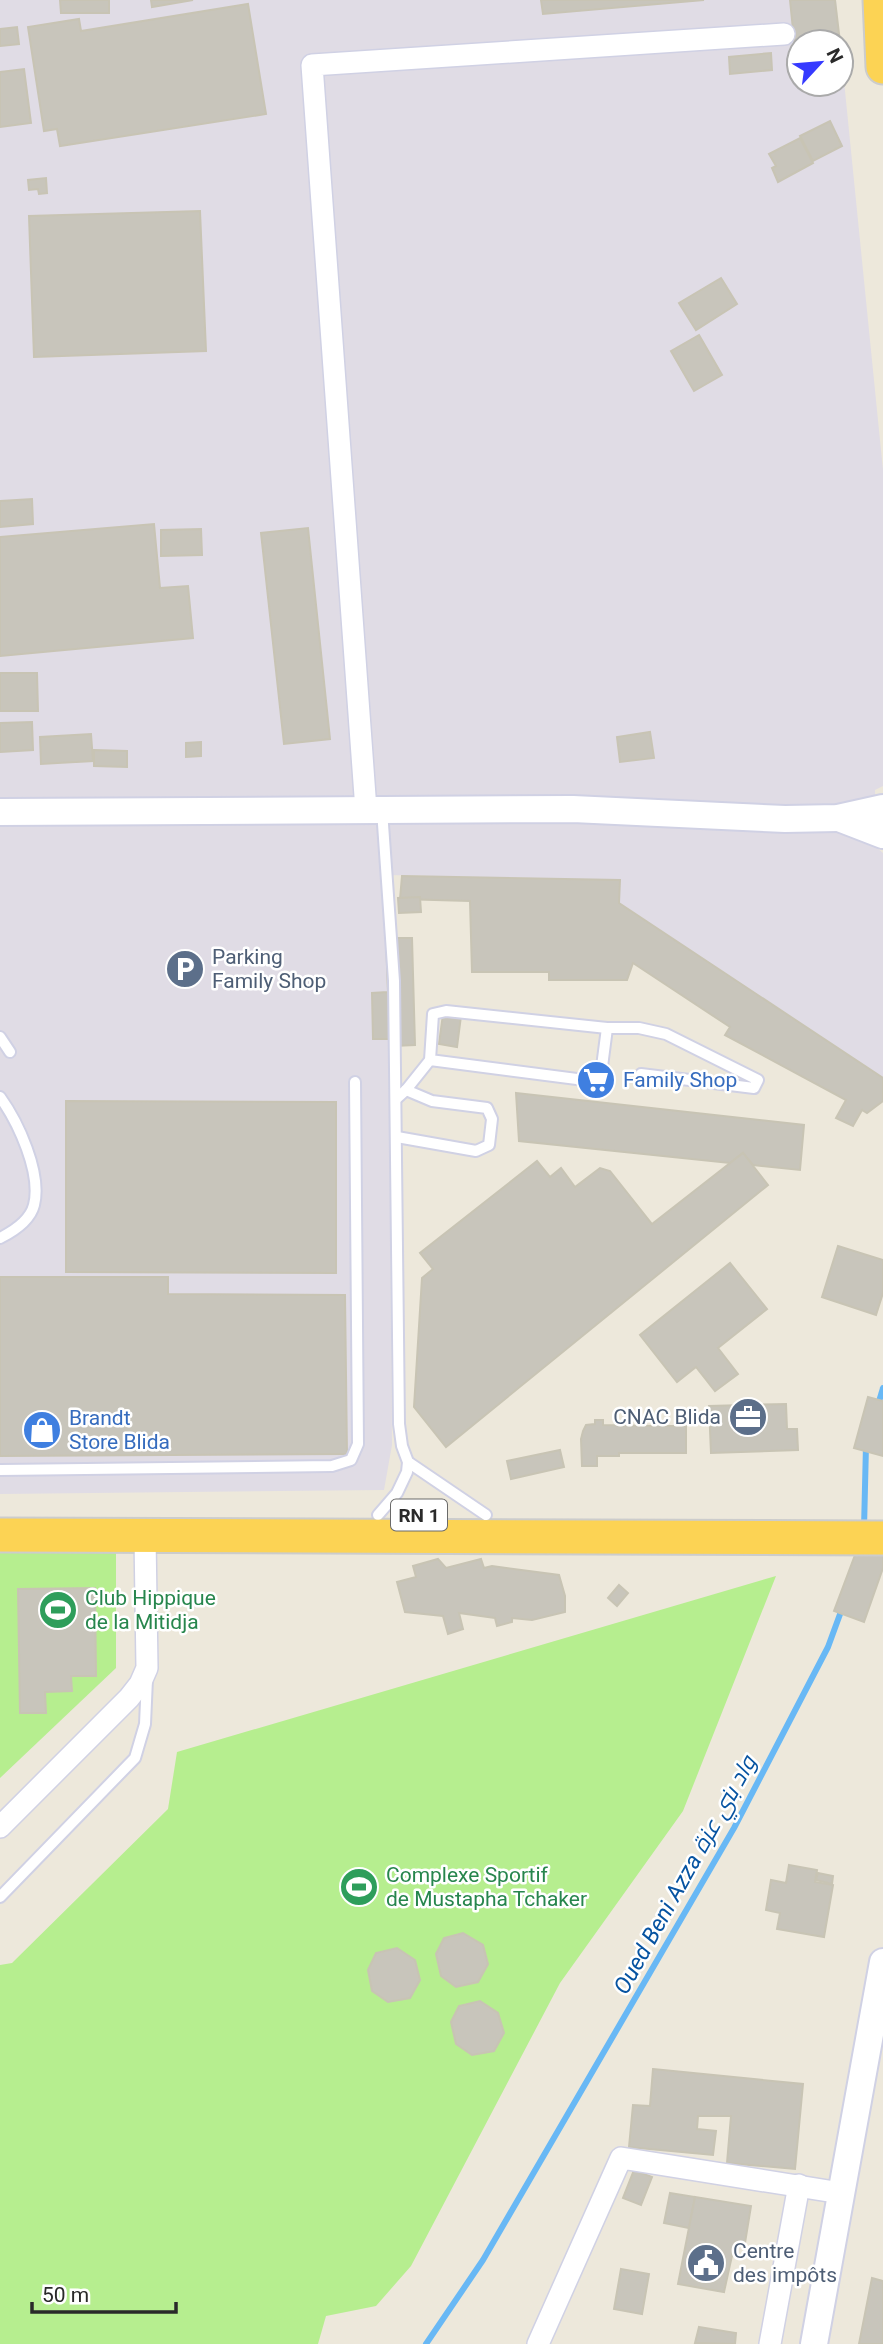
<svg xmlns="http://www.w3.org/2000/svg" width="883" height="2344" font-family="Roboto,Cairo,sans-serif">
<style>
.industrial{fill:#e0dce5}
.pitch{fill:#b6ee8f}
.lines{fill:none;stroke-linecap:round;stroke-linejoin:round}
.stream{stroke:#68b8f5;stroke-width:6}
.building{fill:#c8c5bb;stroke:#c8c4b4;stroke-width:2}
.service-casing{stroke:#d0d1e4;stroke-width:14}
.minor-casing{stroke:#d0d1e4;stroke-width:24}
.tertiary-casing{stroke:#d0d1e4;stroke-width:30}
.trunk-casing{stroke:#ccc;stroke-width:37}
.service{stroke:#fff;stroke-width:10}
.minor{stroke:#fff;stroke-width:21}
.tertiary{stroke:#fff;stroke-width:26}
.trunk{stroke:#fcd354;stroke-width:33}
.labels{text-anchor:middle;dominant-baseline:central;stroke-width:5;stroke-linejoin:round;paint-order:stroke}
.shield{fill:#fff;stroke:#6a6a6a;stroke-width:2}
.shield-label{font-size:19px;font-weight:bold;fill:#2a2a2a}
.service-label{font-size:21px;fill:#4e5e75;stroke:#fff;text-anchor:start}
.shop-label{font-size:21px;fill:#366cbe;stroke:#fff;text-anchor:start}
.leisure-label{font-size:21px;fill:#27864d;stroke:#fff;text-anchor:start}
.water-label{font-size:23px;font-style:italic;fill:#0653a1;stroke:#fff}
</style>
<rect width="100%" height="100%" fill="#ede8db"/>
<path class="industrial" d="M 0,0 L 836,0 L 840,42 L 799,42 L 799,84 L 841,84 L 841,51 L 883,470 L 883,786 L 875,790 L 877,848 L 883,853 L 883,1078 L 619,903 L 620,880 L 387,875 L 392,1445 L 384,1490 L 0,1494 Z"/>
<g class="pitch">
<path d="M 0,1549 L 116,1552 L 116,1668 L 0,1778 Z"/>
<path d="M 776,1576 L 683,1811 L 560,1983 L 411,2266 L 376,2306 L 326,2316 L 318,2344 L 0,2344 L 0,1965 L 12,1963 L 168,1809 L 177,1752 Z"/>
</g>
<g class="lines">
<g class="stream">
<path d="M 877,1408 L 883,1388"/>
<path d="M 864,1529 L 866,1445"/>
<path d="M 426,2344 L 483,2260 L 734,1828 L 828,1647 L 843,1606"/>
</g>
</g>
<g class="building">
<path d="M 60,0 L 109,0 L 109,13 L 61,13 Z"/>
<path d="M 151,0 L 193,0 L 152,7 Z"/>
<path d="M 541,0 L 704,0 L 543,14 Z"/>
<path d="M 790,0 L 835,0 L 840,42 L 799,42 L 799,48 L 795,49 Z"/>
<path d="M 248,4 L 266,114 L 60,146 L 57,129 L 44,131 L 28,27 L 79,19 L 81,31 Z"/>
<path d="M 17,27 L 19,44 L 0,46 L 0,29 Z"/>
<path d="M 771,53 L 772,70 L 730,74 L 729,57 Z"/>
<path d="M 24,69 L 31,123 L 0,127 L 0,72 Z"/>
<path d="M 830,121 L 842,146 L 813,161 L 800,136 Z"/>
<path d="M 800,138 L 813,163 L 778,182 L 772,168 L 776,166 L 769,154 Z"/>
<path d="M 46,178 L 47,193 L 39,194 L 38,189 L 29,190 L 28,180 Z"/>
<path d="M 200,211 L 206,351 L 34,357 L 29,216 Z"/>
<path d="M 721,278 L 737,304 L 696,330 L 679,303 Z"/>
<path d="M 699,335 L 722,375 L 694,391 L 671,351 Z"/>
<path d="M 32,499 L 33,524 L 0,527 L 0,501 Z"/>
<path d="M 154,524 L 160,588 L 188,586 L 193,638 L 0,656 L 0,537 Z"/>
<path d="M 308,528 L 330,739 L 284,744 L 261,533 Z"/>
<path d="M 201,529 L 202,555 L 161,556 L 161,530 Z"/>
<path d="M 0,673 L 37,673 L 38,711 L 0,711 Z"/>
<path d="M 32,722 L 33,750 L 0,752 L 0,723 Z"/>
<path d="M 650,732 L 654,758 L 620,762 L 617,737 Z"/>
<path d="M 91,734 L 93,761 L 41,764 L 40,737 Z"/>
<path d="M 201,742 L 201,756 L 186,757 L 186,743 Z"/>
<path d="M 94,750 L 127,751 L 127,767 L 94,766 Z"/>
<path d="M 402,876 L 620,880 L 619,903 L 883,1078 L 883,1101 L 867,1113 L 862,1110 L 853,1126 L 836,1118 L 846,1100 L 725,1035 L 730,1027 L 633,963 L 627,980 L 549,980 L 549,972 L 472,972 L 470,901 L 400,899 Z"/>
<path d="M 420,897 L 421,912 L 399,913 L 398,898 Z"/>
<path d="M 386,938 L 412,938 L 415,1045 L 393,1046 L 393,1039 L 373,1039 L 372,993 L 388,992 Z"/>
<path d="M 443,1014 L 461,1016 L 457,1047 L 439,1044 Z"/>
<path d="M 516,1093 L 804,1125 L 800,1170 L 753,1165 L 743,1153 L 730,1163 L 519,1141 Z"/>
<path d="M 66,1101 L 336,1102 L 336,1273 L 66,1272 Z"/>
<path d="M 743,1153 L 768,1185 L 446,1447 L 414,1407 L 422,1278 L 433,1269 L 420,1253 L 537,1161 L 550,1177 L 561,1168 L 575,1187 L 600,1168 L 610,1171 L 652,1224 Z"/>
<path d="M 838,1246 L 883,1260 L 883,1293 L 876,1315 L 822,1297 Z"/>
<path d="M 730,1263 L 767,1309 L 718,1348 L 738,1374 L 715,1391 L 696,1367 L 677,1382 L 640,1335 Z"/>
<path d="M 0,1277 L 168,1277 L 168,1294 L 345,1295 L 347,1454 L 0,1456 Z"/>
<path d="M 868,1397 L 883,1401 L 883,1456 L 854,1448 Z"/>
<path d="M 786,1404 L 787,1429 L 797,1429 L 798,1450 L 711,1453 L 709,1406 Z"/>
<path d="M 595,1420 L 603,1420 L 603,1425 L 655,1426 L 655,1421 L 664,1421 L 664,1426 L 686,1426 L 686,1453 L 619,1453 L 619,1456 L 597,1456 L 597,1466 L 582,1466 L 581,1439 L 583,1431 L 586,1425 L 595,1424 Z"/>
<path d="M 560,1450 L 564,1467 L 511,1479 L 507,1461 Z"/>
<path d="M 861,1539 L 883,1547 L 883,1568 L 864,1622 L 834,1611 Z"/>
<path d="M 438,1559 L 446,1568 L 481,1559 L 484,1568 L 492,1566 L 559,1575 L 565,1596 L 565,1612 L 532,1620 L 512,1618 L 512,1622 L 497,1626 L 495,1618 L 459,1613 L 463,1629 L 448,1634 L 443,1616 L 405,1612 L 397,1582 L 416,1577 L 413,1566 Z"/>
<path d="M 619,1585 L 628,1593 L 617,1606 L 608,1598 Z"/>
<path d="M 95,1588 L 96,1676 L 71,1676 L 72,1691 L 45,1692 L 46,1713 L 20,1713 L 18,1589 Z"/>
<path d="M 789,1865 L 817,1870 L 815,1882 L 833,1885 L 824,1937 L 777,1929 L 780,1913 L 766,1910 L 771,1880 L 786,1883 Z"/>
<path d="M 818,1873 L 833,1876 L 832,1884 L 816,1880 Z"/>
<path d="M 463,1933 L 483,1945 L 488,1964 L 478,1982 L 456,1987 L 441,1976 L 436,1954 L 444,1938 Z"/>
<path d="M 397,1948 L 415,1960 L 420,1980 L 410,1998 L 388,2002 L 372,1991 L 368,1970 L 376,1953 Z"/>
<path d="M 480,2001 L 498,2013 L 504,2033 L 494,2051 L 472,2055 L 456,2044 L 451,2022 L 459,2006 Z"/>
<path d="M 653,2069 L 803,2084 L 795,2169 L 727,2163 L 731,2116 L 698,2116 L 697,2129 L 716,2131 L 713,2155 L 629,2147 L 633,2105 L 650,2106 Z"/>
<path d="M 634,2170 L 652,2177 L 641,2205 L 623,2198 Z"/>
<path d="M 670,2193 L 695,2197 L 689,2228 L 664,2223 Z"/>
<path d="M 695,2197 L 751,2206 L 745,2243 L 735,2242 L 724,2292 L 678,2284 Z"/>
<path d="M 621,2269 L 649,2274 L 642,2314 L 614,2309 Z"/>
<path d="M 872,2278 L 883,2281 L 883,2344 L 859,2344 Z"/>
<path d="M 699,2327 L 736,2333 L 735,2344 L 695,2343 Z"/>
</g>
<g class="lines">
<defs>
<g id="service">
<path d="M 607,1028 L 639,1028 L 666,1034 L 758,1080 L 754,1088 L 641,1074"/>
<path d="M 0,1037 L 10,1052"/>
<path d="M 0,1097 C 18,1122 42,1173 34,1205 C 30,1221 14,1231 0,1238"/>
<path d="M 396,1099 L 406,1090 L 430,1060 L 433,1014 L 446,1011 L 607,1028 L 600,1082 L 430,1060"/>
<path d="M 397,1137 L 476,1151 L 489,1145 L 492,1119 L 487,1108 L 432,1101 L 406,1090"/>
<path d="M 408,1462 L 486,1515"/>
<path d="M 0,1470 L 332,1466 L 351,1460 L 358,1444 L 355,1082"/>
<path d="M 378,1515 L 397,1493 L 407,1472 L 408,1462 L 402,1446 L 399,1424 L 394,981 L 382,810"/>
<path d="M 0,1897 L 135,1758 L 145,1724 L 147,1679"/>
</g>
<g id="minor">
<path d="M 366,810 L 312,65 L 784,34"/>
<path d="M 0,1827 L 129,1698 L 140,1684 L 147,1668 L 145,1536"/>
<path d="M 538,2344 L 621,2158 L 841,2193"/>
<path d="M 770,2344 L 799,2185"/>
</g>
<g id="tertiary">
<path d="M 0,812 L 573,809 L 785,819 L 838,818 L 883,808"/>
<path d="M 839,818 L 883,835"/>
<path d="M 814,2344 L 883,1962"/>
</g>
<g id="trunk">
<path d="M 880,0 L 883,67"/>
<path d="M 0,1535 L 883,1538"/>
</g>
</defs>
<use href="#service" class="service-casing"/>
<use href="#minor" class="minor-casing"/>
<use href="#tertiary" class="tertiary-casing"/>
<use href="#trunk" class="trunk-casing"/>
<use href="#service" class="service"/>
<use href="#minor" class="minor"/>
<use href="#tertiary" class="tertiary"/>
<use href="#trunk" class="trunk"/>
</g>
<defs>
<symbol id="parking-disc" viewBox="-11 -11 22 22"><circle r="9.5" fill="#5c6f8a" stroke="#fff"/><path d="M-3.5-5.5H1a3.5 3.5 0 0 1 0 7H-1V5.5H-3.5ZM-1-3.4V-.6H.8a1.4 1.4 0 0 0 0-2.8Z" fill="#fff"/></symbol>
<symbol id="supermarket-disc" viewBox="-11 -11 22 22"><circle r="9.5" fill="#3f7fe0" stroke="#fff"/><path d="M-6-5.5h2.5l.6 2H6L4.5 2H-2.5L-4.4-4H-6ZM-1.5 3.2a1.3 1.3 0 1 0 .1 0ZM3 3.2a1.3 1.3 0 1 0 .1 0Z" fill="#fff"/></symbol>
<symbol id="office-disc" viewBox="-11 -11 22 22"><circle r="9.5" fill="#5c6f8a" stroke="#fff"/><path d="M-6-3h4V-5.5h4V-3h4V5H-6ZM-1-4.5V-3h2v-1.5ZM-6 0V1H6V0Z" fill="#fff"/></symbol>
<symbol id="shop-disc" viewBox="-11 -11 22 22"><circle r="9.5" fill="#3f7fe0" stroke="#fff"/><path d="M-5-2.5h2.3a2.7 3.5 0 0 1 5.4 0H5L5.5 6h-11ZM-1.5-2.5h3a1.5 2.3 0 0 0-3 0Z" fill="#fff"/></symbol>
<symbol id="stadium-disc" viewBox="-11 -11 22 22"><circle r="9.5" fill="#2e9e5b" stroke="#fff"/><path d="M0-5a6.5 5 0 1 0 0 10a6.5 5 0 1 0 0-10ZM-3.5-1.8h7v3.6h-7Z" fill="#fff"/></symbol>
<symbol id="civic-disc" viewBox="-11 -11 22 22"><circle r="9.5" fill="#5c6f8a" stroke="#fff"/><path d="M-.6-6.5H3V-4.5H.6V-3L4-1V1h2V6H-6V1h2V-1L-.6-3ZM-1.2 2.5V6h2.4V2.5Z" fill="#fff"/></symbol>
</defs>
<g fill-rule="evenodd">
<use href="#parking-disc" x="163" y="947" width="44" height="44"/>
<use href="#supermarket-disc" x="574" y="1058" width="44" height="44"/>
<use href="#office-disc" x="726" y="1395" width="44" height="44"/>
<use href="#shop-disc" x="20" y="1408" width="44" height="44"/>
<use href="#stadium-disc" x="36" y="1588" width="44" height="44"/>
<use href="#stadium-disc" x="337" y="1865" width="44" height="44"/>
<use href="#civic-disc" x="684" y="2241" width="44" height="44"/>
</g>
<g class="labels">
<rect class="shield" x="391" y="1499.5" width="56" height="31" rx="5"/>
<g class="shield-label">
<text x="419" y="1515">RN 1</text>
</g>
<g class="service-label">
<text x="212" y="957">Parking<tspan x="212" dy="24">Family Shop</tspan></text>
<text x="721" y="1417" text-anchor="end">CNAC Blida</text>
<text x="733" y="2251">Centre<tspan x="733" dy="24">des impôts</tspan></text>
</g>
<g class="shop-label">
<text x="623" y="1080">Family Shop</text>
<text x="69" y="1418">Brandt<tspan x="69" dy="24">Store Blida</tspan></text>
</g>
<g class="leisure-label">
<text x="85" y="1598">Club Hippique<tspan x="85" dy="24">de la Mitidja</tspan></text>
<text x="386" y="1875">Complexe Sportif<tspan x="386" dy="24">de Mustapha Tchaker</tspan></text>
</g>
<g class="water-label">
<text transform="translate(685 1875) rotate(-61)">Oued Beni Azza واد بني عزة</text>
</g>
</g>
<g transform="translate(820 63) rotate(64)"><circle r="33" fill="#ffffff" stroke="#aaaaaa" stroke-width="2"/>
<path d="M0-5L12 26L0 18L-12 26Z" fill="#363aff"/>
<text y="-10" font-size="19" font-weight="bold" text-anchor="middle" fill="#2a2a2a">N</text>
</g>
<path d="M32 2302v10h144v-10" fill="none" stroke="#2a2a2a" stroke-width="3.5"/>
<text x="42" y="2302" font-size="21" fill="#2a2a2a" stroke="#ffffff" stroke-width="5" paint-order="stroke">50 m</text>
</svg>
